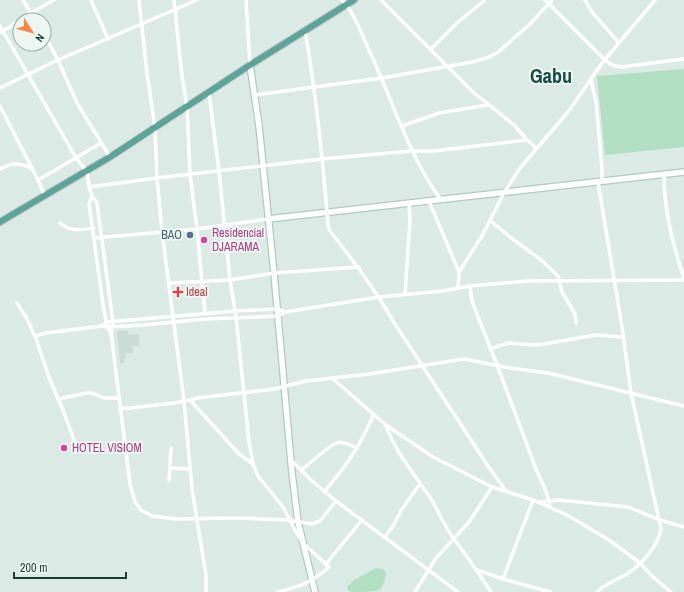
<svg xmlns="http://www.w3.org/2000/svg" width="684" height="592" font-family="'Archivo Narrow',sans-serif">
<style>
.built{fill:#cadad4}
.green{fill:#b2dec2}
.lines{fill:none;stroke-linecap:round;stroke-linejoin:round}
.secondary-casing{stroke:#aecbc3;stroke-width:8}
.primary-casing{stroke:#bbc4c2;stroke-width:8}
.minor{stroke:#fff;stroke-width:3.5}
.secondary{stroke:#fff;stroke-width:5.5}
.primary{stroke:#5ca499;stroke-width:6}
.service-dot{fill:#5c6f8a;stroke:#ecf7f2;stroke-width:1.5}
.hotel-dot{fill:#d1479c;stroke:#ecf7f2;stroke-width:1.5}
.health-dot{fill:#e0444e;stroke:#ecf7f2;stroke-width:1.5}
.labels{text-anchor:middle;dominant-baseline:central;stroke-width:4;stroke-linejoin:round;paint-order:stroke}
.hotel-label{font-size:12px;fill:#b23c85;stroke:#ecf7f2;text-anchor:start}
.service-label{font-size:12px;fill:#4e5e75;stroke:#ecf7f2;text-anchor:end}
.health-label{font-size:12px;fill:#be3a42;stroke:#ecf7f2;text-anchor:start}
.town-label{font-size:20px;font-weight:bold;fill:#174d46;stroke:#ecf7f2}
</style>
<rect width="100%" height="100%" fill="#dceae5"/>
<path class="built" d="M 127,330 L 129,335 L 139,334 L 139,346 L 131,346 L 133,349 L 133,353 L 125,353 L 126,359 L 123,359 L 124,362 L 120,364 L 117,331 Z"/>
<g class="green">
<path d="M 684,69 L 684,147 L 605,155 L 597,76 Z"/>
<path d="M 376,568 L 383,569 L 386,573 C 385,578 384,587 379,590 C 376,592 354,592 351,592 C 348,591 348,589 347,587 L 354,580 Z"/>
</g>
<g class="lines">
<defs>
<g id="secondary">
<path d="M 250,65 L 259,126 L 274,273 L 292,473 L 298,522 L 315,592"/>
<path d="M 268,219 L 684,172"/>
</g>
<path id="primary" d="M 0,222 L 110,157 L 250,65 L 354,0"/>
</defs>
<use href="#secondary" class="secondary-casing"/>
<use href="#primary" class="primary-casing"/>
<g class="minor">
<path d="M 23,0 L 35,20"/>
<path d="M 91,0 L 108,39"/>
<path d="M 139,0 L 147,73 L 155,128 L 157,178 L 162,232 L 184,401 L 192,489 L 206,575 L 206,592"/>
<path d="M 174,0 L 182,76 L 187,107 L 190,174 L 197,229 L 205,314"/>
<path d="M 246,0 L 250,65"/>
<path d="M 342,0 C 354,13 361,32 368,48 C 392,98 408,155 441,200"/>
<path d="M 381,0 L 473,92 L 514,125 L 527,140 L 536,148"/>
<path d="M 545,0 L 605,60 L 612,65 L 621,67 L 684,59"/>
<path d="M 585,0 L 592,12 L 619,43"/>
<path d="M 0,26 L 76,158 C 79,162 85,168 87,173 C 89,185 89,194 97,203 L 113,322 L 111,333 L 130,484 L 135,502 L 141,510 L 152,516 L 176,519 L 234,518 L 289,520 L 312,524 L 320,521 L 336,501"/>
<path d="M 305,30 C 316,95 323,160 328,225 L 330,231 C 353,260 375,289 393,321 L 488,466 L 506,491"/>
<path d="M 0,33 L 31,13 L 54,0"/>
<path d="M 44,34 L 58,60 L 77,103 L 110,157"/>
<path d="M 431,49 L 458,22 L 484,1"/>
<path d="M 591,80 L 596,102 L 602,168 L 602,182"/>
<path d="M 0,88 L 58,60 L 197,0"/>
<path d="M 209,93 L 219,171 L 230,280 L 236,317 L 249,442 L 253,464 L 258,476 L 283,507 L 294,528 L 303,543 L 329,567 C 311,583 301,586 278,592"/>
<path d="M 255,95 L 382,78 L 472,62 L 487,58 L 497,53 L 530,24 L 552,0"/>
<path d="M 0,106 L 38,180 L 45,196"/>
<path d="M 402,126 L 439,113 L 488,105"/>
<path d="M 0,169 C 12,162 19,163 32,168"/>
<path d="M 664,175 C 664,211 673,245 684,279"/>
<path d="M 38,180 L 101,143"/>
<path d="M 89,187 L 157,178 L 322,159 L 412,151 L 433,151 L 527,140"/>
<path d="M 92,196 L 89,204 L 103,304 L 107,327 L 111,333"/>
<path d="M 429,201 L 459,272"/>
<path d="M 491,221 L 510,237 L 540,259 L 558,276 L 562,292 L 575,314 L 576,323"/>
<path d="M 60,223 C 71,232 80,230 94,228"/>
<path d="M 95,238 L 197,229 L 268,219"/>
<path d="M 170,283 L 230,280 L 274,273 L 359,267"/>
<path d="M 470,286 L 472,301 L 478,317 C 498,366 516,415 534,464 C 539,478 549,492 550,507"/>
<path d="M 458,288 L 459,272 L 482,236 L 504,193 L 520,168 L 568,112 L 602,63 L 655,0"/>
<path d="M 405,294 L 410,221 L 409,203"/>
<path d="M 17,303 L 26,317 L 35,336 L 50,380 L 63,410 L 75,443"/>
<path d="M 102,326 L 107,322 L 235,311 L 277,309 L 285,312"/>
<path d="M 35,336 L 46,333 L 102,326 L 107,327 L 144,325 L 205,319 L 278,316 L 285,312 L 379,297 L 442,291 L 470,286 L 529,281 L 684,280"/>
<path d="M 490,349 L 508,343 L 534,345 L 544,344 L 596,335 L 623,337"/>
<path d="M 332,378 L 386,425 L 433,457 L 492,487 L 533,500 L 567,515 L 609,540 L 640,563 L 652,576 L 671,592"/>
<path d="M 58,399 L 87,393 L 92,393 L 104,398 L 118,398"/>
<path d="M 190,400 L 239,454 L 253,464"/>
<path d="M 120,409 L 175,403 L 198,398 L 274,389 L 306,381 L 369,374 L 464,359 L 510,368 L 548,373 L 684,406"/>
<path d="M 386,426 C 396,453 415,475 431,499 C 439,512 445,527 454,539 C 467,556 479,574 491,592"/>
<path d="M 291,460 L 311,480 L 336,501 L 458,592"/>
<path d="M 170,468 L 189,469"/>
<path d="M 301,470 L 332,445 L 339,442 L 348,444 L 357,448"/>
<path d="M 169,480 L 171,448"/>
<path d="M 324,492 C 347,465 360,446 374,414"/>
<path d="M 540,502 L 559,500 L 628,507 L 660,520 L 684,527"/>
<path d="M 385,537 L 393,526 L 402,509 L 420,484"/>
<path d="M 326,564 L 362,520"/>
<path d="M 477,570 L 503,579 L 550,592"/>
<path d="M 503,579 L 533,500"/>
<path d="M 415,592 L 436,558 L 469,522 L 492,487"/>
<path d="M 597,592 C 605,584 617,580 627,574 C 642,564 658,546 661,529 L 631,393 L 622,327 L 598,182"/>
</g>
<use href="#secondary" class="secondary"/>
<use href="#primary" class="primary"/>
</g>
<circle class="service-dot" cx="190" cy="235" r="4"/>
<g class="hotel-dot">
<circle cx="204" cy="240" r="4"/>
<circle cx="64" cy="448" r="4"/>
</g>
<path class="health-dot" d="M176 286h4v4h4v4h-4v4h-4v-4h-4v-4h4z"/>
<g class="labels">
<g class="hotel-label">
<text x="212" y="233">Residencial<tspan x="212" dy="14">DJARAMA</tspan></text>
<text x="72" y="448">HOTEL VISIOM</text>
</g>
<g class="service-label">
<text x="182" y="235">BAO</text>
</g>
<g class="health-label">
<text x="186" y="292">Ideal</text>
</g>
<g class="town-label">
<text x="551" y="75">Gabu</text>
</g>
</g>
<g transform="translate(32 32) rotate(126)"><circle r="19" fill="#ecf7f2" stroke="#99aba6"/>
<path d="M0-3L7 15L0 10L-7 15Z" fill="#ff8545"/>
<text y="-6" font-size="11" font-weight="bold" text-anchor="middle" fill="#1d3a35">N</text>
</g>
<path d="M14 572v6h112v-6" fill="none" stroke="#1d3a35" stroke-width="2"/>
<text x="20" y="572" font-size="12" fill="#1d3a35" stroke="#ecf7f2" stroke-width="3" paint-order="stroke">200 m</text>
</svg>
